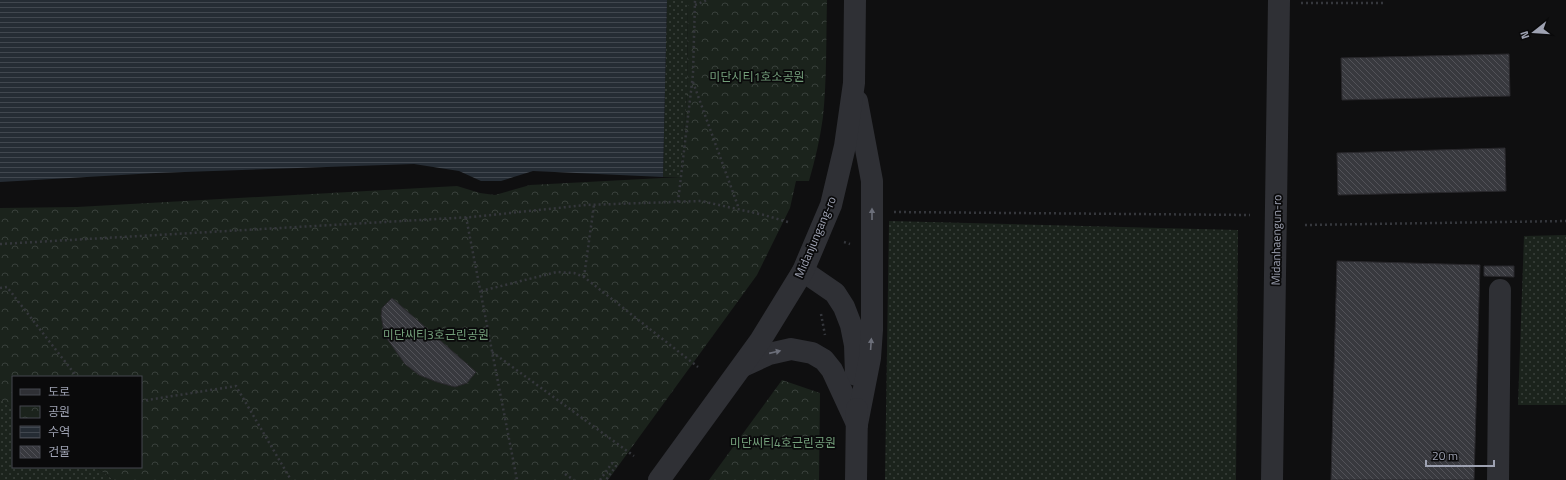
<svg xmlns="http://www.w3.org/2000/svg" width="1566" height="480" font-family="'Titillium Web','Noto Sans KR',sans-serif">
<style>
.grass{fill:url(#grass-dots)}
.park{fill:url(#park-crowns)}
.water{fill:url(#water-rules)}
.building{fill:url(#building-back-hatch);stroke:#29282c}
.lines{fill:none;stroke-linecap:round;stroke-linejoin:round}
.path{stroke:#35373c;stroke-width:2.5;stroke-dasharray:2 3;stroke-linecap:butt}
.minor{stroke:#2f3035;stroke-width:22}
.oneway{fill:#6c6f7a}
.labels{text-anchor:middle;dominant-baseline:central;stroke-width:3.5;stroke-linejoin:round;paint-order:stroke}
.park-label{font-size:12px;fill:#749f7b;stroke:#0a0a0b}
.street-label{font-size:12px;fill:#9ea2b2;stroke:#0a0a0b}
</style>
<defs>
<pattern id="grass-dots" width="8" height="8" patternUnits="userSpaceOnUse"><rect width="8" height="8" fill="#1b231c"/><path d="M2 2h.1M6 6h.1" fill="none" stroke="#39403b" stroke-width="1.8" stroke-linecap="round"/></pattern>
<pattern id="park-crowns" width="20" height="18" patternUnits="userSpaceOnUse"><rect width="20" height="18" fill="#1b231c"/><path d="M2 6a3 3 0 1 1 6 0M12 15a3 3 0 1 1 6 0" fill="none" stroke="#39403b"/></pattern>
<pattern id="water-rules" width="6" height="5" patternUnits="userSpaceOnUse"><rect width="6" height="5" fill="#252c34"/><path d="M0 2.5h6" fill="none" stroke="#41474f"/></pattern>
<pattern id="building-back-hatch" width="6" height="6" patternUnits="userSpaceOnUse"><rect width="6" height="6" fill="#38393e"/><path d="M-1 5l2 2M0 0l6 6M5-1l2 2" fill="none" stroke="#525258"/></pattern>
</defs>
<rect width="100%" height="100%" fill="#0f0f10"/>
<g class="grass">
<path d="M 667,0 L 688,0 L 687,94 L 681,177 L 663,177 Z"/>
<path d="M 889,221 L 1238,230 L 1236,480 L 885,480 Z"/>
<path d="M 1566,235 L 1566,405 L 1518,405 L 1524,236 Z"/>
<path d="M 0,399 L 13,409 L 13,467 L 95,467 L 114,480 L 0,480 Z"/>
</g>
<g class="park">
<path d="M 688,0 L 827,0 C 826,39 827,78 823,117 C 820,139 815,160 809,181 L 796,181 L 790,208 L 757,275 L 608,480 L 114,480 L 95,467 L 141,467 L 141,377 L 13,377 L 13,409 L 0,399 L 0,208 L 77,207 L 457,186 L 480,193 L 495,195 L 530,185 L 681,177 L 687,94 Z"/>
<path d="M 782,380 L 820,393 L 819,480 L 709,480 Z"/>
</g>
<path class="water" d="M 0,0 L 667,0 L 663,177 L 533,171 L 501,181 L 481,181 L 459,171 L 414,164 L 156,173 L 0,182 Z"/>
<g class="building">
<path d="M 1509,54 L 1510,96 L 1342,100 L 1341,58 Z"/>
<path d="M 1505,148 L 1506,191 L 1338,195 L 1337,153 Z"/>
<path d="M 1337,261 L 1480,265 L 1474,480 L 1331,480 Z"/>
<path d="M 1484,266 L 1514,266 L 1514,277 L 1484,276 Z"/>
<path d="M 392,298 L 476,372 L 467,383 L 455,387 L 437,382 L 419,375 L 405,364 L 385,336 L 381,316 L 382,308 Z"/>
</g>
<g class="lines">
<g class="path">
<path d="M 1301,3 L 1383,3 L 1383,0"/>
<path d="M 695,5 L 707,0"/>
<path d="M 693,82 L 739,209"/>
<path d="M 678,202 L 693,74 L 695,0"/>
<path d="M 894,212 L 1250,215"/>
<path d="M 466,217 L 517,480"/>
<path d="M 1305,225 L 1566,221"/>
<path d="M 844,242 L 850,244"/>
<path d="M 0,244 L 472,217 L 586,205 L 701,201 L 764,215 L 788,222"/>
<path d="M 584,277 L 594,205"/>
<path d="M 0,288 L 7,287 L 77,377"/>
<path d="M 481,291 L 557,272 L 574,273 L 584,277 L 698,367"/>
<path d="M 821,314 L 825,335"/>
<path d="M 492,352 L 634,456"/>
<path d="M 141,401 L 236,386 L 291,480"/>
<path d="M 565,474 L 574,480"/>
<path d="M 600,480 L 612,463 L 616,466 L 606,480"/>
</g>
<g class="minor">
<path d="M 803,271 L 835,293 L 844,307 L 851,325 L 855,345 L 856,375"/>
<path d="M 743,366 L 769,354 L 791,349 L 812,353 L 824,360 L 832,370 L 857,424"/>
<path d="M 857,424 L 870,358 L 872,330 L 872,181 L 857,101"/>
<path d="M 659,480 L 760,341 L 803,271 L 831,205 L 845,146 L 854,83 L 855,0"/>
<path d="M 856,480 L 857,409"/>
<path d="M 1272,480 L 1279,0"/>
<path d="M 1498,480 L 1500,290"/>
</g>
</g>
<defs><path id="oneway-solid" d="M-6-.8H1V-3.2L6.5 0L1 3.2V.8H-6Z"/></defs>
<g class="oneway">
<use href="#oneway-solid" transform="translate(872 214) rotate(-90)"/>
<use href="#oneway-solid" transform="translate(871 344) rotate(-86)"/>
<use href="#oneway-solid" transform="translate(775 352) rotate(-13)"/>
</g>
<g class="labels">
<g class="park-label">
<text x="757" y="76">미단시티1호소공원</text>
<text x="436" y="334">미단씨티3호근린공원</text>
<text x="783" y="442">미단씨티4호근린공원</text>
</g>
<g class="street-label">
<text transform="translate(815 237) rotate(-67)">Midanjungang-ro</text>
<text transform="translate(1276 240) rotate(-89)">Midanhaengun-ro</text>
</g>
</g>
<rect x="12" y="376" width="130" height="92" fill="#0a0a0b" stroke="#45474e"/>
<rect x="20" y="389" width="20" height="6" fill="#2f3035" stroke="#45474e"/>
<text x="48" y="396" font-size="12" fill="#9ea2b2">도로</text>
<rect x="20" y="406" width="20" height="12" fill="url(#park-crowns)" stroke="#45474e"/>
<text x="48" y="416" font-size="12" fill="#9ea2b2">공원</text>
<rect x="20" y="426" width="20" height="12" fill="url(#water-rules)" stroke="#45474e"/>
<text x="48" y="436" font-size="12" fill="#9ea2b2">수역</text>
<rect x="20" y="446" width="20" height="12" fill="url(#building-back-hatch)" stroke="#45474e"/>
<text x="48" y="456" font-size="12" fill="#9ea2b2">건물</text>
<g transform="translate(1534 32) rotate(253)" stroke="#0a0a0b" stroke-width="3" paint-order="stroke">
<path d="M0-3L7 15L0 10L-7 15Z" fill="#9ea2b2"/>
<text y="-6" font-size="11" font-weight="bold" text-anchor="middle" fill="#9ea2b2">N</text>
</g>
<path d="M1426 460v6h68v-6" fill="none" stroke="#9ea2b2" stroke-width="2"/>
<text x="1432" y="460" font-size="12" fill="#9ea2b2" stroke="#0a0a0b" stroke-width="3" paint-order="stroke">20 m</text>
</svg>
